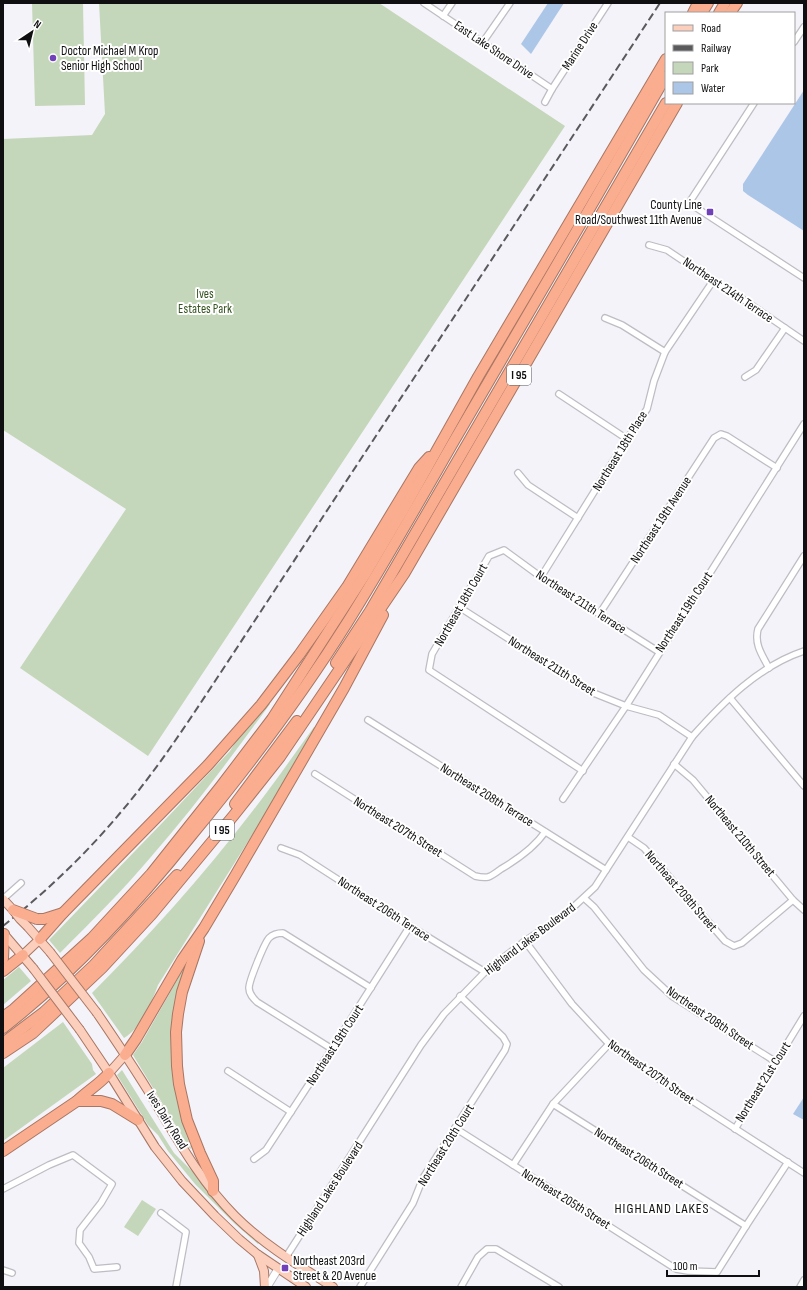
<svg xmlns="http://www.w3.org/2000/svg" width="807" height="1290" font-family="'Sofia Sans Condensed',sans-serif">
<rect width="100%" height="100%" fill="#f4f3f9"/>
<!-- green -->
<g fill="#c5d7ba">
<path d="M32 3H83L85 105 35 106Z"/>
<path d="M99 3H379L565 126 148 756 20 668 126 509 3 430V139L92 135 105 114Z"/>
<path d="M269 703 270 704C232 756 193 809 150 858 122 891 91 922 60 953L49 940 164 821 230 751 238 738Z"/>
<path d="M314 727 315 728 264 816 158 985C152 1002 140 1029 124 1038L92 993C148 937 202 877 251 813 273 785 293 756 314 727Z"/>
<path d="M19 967 31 981 3 1005V980Z"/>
<path d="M184 968 185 969C181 986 174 1003 172 1020 168 1064 176 1108 191 1148L190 1149 133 1055 142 1042Z"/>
<path d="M63 1022 92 1064 93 1070 96 1074 3 1141V1068Z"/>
<path d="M122 1070 174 1153 194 1173 222 1207 259 1243 258 1244 235 1224 195 1184 168 1151 158 1135 148 1125 117 1075Z"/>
<path d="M142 1200 156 1209 138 1236 124 1227Z"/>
</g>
<!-- water -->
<g fill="#acc6e8">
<path d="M548 3H564L531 54 521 44Z"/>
<path d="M804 90V231L748 195 743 191V184Z"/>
<path d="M804 1097V1120L793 1114Z"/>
</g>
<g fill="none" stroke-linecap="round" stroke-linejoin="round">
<defs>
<g id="minor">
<path d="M424 3 552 89 545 102"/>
<path d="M443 16 452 3"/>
<path d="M483 42 510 3"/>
<path d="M794 42 804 27"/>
<path d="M552 89 608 3"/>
<path d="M754 103 689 203 804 278"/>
<path d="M649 245 667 250 713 281 747 302 804 341"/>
<path d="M605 318 622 325 665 352"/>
<path d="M745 377 756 370 785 328"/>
<path d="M559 394 627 439"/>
<path d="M518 473 528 485 578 518"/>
<path d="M541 577 627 439 647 409 654 381 665 352 713 281"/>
<path d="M459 607 591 692 626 706 659 715 692 737"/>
<path d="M600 613 714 438 721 434 727 436 777 468"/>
<path d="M769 668C762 655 754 644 758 629L804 556"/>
<path d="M730 698 804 786"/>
<path d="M368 720 606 870"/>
<path d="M674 764 693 780 793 900 804 910"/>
<path d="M583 771 429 670 432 654 489 556 504 550 541 577 659 652"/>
<path d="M315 774 475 876C479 877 483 878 488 877 492 876 497 872 501 869 518 859 534 848 545 832"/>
<path d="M563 799 626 706 804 424"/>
<path d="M628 837 644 848 725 941 734 946 742 943 793 900"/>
<path d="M281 848 300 855 410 926 485 972"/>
<path d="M584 898 594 907 644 970 672 996 776 1062"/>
<path d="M3 899 21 883"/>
<path d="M525 941 572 1004 609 1044 660 1080 804 1173"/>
<path d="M332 1049 257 1002C253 998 249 994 249 988 249 981 264 944 269 938 273 934 278 933 283 933L371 988"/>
<path d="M228 1071 291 1112"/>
<path d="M553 1104 746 1226"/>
<path d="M455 1128 676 1269 688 1271 717 1272 746 1226 788 1162"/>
<path d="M735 1129 804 1016"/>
<path d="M254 1159 266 1150 332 1049 410 926"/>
<path d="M513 1165 553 1104 609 1044"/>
<path d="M3 1189 49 1165 73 1155 112 1184 101 1203 80 1230 79 1243 89 1257 94 1269 117 1267"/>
<path d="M161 1213 186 1232 176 1287"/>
<path d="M286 1257 421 1045 444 1014 485 972 525 941 568 912 595 887 692 737C723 702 759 666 804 651"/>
<path d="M3 1270 12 1273"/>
<path d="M360 1287 413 1203 423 1178 505 1050 507 1044 503 1037 460 996"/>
<path d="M461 1287 478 1257 487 1249H496L559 1287"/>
<path d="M800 1287 804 1280"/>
</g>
<path id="tertiary" d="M267 1287 278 1269"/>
<g id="primary">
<path d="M3 899 13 910"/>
<path d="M28 927 50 952"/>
<path d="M3 933 33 968"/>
<path d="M23 955 40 939"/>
<path d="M97 1013C114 1038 131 1063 147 1089 174 1133 198 1179 235 1216 264 1245 298 1265 333 1287"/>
<path d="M80 1030 109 1073 155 1147 182 1181 215 1216 239 1239 257 1254 306 1287"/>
<path d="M109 1073 125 1055"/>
<path d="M258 1255 264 1271 265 1287"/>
</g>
<g id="motorway">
<path d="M693 13 698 3"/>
<path d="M702 13 708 3"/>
<path d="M719 13 725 3"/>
<path d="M730 13 737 3"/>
<path d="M336 663 370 611 666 103"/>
<path d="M235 804 297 721"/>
<path d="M37 919H44L63 913"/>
<path d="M40 939 63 913 208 765 261 705 299 655 347 587 419 468 429 457"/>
<path d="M199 941 182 992 178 1014 176 1032 177 1066 179 1084 187 1120 200 1153 213 1181V1191"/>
<path d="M3 959 4 934"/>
<path d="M3 971 23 955"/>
<path d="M3 1017 14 1009 92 938 151 874 221 786 272 719 366 573 405 507 478 377 666 59"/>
<path d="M3 1028C74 973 135 906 191 836 247 768 300 698 347 623 384 564 419 502 454 441 525 320 596 198 666 76"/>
<path d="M3 1043 44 1012 94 965 177 875"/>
<path d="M3 1053 33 1033 102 968 152 914 234 815 280 757 404 574 677 103"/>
<path d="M125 1055 136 1039 182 960 204 928 235 876 344 688 383 615"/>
<path d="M77 1101H101L112 1104 138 1120"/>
<path d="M3 1151 77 1101C87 1091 100 1084 109 1073"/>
</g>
</defs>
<!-- minor casing -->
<use href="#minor" stroke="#bebdc3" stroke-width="8"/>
<!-- tertiary casing -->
<use href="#tertiary" stroke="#bebdc3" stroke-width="9"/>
<!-- primary casing -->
<use href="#primary" stroke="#a87663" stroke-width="10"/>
<!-- motorway casing -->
<use href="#motorway" stroke="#a87663" stroke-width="12"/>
<!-- minor -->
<use href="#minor" stroke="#fff" stroke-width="5.5"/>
<!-- tertiary -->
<use href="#tertiary" stroke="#fff" stroke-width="7"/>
<!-- primary -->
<use href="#primary" stroke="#fccebc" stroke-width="8"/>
<!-- motorway -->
<use href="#motorway" stroke="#faad8f" stroke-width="10"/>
<!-- rail -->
<path stroke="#5a5a5d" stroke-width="2" stroke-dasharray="8 4" stroke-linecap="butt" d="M3 926C46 892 86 854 121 812 160 766 192 716 225 666L660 3"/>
<defs>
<g id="primary-bridge">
<path d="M13 910 20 919 28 927"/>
<path d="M50 952 97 1013"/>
<path d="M33 968 80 1030"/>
</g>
<path id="motorway-bridge" d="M13 910 37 919"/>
</defs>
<!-- primary-bridge casing -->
<use href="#primary-bridge" stroke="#a87663" stroke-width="10" stroke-linecap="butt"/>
<!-- motorway-bridge casing -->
<use href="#motorway-bridge" stroke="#a87663" stroke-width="12" stroke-linecap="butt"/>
<!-- primary-bridge -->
<use href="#primary-bridge" stroke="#fccebc" stroke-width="8"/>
<!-- motorway-bridge -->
<use href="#motorway-bridge" stroke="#faad8f" stroke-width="10"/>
</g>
<!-- markers -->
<g fill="#7141b9" stroke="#fff" stroke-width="1.5">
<circle cx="53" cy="58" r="4"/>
<rect x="706" y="208" width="8" height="8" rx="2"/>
<rect x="281" y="1264" width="8" height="8" rx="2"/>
</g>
<g text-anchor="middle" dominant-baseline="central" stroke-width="4" stroke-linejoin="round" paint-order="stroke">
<!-- shield labels -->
<g fill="#fff" stroke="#575758" stroke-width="1">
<rect x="507" y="365" width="24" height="20" rx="3"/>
<rect x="210" y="820" width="24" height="20" rx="3"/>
</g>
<g font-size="12" font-weight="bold" fill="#0f0f11">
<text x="519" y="375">I 95</text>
<text x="222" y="830">I 95</text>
</g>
<!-- street labels -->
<g font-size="13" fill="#0f0f11" stroke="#fff">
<text transform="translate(580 46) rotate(-57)">Marine Drive</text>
<text transform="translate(494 50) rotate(34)">East Lake Shore Drive</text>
<text transform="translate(728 290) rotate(34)">Northeast 214th Terrace</text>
<text transform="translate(620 451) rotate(-58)">Northeast 18th Place</text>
<text transform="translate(661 520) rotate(-57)">Northeast 19th Avenue</text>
<text transform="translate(581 602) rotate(33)">Northeast 211th Terrace</text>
<text transform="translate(461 605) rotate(-60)">Northeast 18th Court</text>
<text transform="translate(684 612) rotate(-57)">Northeast 19th Court</text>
<text transform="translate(552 666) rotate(32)">Northeast 211th Street</text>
<text transform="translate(487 795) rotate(32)">Northeast 208th Terrace</text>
<text transform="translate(398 827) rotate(32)">Northeast 207th Street</text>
<text transform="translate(740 836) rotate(50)">Northeast 210th Street</text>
<text transform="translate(681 891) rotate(49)">Northeast 209th Street</text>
<text transform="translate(384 909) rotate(33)">Northeast 206th Terrace</text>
<text transform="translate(530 939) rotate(-37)">Highland Lakes Boulevard</text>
<text transform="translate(710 1018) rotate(34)">Northeast 208th Street</text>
<text transform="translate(335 1045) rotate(-57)">Northeast 19th Court</text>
<text transform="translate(651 1072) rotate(35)">Northeast 207th Street</text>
<text transform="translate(763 1082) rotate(-58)">Northeast 21st Court</text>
<text transform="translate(167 1120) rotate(58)">Ives Dairy Road</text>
<text transform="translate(446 1145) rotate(-58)">Northeast 20th Court</text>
<text transform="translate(639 1158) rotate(32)">Northeast 206th Street</text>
<text transform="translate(330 1189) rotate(-57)">Highland Lakes Boulevard</text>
<text transform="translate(566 1199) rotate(32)">Northeast 205th Street</text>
</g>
<!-- poi labels -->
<g font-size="13" fill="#0f0f11" stroke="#fff" text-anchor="start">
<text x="61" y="51">Doctor Michael M Krop<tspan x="61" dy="15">Senior High School</tspan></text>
<text x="702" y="205" text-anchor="end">County Line<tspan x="702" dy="15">Road/Southwest 11th Avenue</tspan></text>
<text x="293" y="1261">Northeast 203rd<tspan x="293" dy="15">Street &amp; 20 Avenue</tspan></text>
</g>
<!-- park labels -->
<g font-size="13" fill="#355320" stroke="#fff">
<text x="205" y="294">Ives<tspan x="205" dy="15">Estates Park</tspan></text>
</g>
<!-- neighbourhood labels -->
<g font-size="14" letter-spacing="1" fill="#0f0f11" stroke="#fff">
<text x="662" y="1208">HIGHLAND LAKES</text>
</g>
</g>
<!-- border -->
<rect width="807" height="1290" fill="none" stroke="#0f0f11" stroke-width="8"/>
<!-- legend -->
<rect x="665" y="12" width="130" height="92" fill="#ffffff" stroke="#9f9fa0"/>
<rect x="673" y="25" width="20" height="6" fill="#fccebc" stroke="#9f9fa0"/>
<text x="701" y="32" font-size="12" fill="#0f0f11">Road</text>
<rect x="673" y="45" width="20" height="6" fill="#5a5a5d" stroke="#9f9fa0"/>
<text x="701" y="52" font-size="12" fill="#0f0f11">Railway</text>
<rect x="673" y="62" width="20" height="12" fill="#c5d7ba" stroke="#9f9fa0"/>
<text x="701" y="72" font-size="12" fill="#0f0f11">Park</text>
<rect x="673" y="82" width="20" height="12" fill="#acc6e8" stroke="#9f9fa0"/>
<text x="701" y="92" font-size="12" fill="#0f0f11">Water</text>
<!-- north arrow -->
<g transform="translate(32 32) rotate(35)" stroke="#ffffff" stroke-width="3" paint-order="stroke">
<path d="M0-3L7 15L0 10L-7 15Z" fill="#0f0f11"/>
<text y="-6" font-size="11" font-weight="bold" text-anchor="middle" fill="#0f0f11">N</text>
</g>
<!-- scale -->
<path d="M667 1270v6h92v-6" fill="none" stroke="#0f0f11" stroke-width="2"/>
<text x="673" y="1270" font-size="12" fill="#0f0f11" stroke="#ffffff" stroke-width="3" paint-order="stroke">100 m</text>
</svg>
